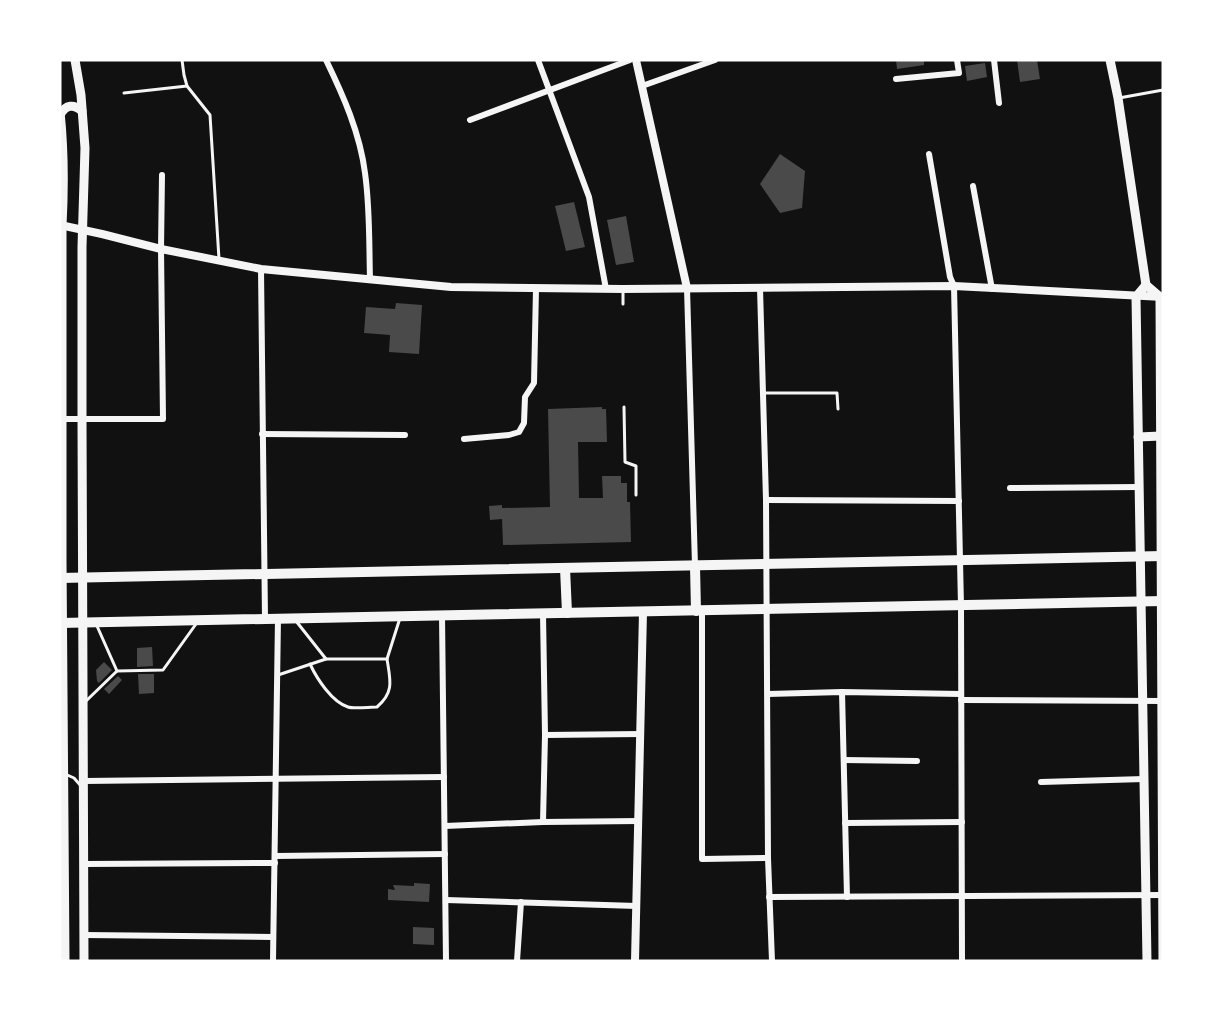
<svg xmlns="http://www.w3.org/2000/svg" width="1223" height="1021" font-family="'Noto Sans',sans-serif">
<rect width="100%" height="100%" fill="#111"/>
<!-- building -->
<g fill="#4a4a4a">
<path d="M896 60H924V65L897 69Z"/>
<path d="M1017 60H1037L1040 79 1020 82Z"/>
<path d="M985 63 987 77 967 81 965 66Z"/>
<path d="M780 154 805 171 802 208 780 213 760 184Z"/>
<path d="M574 202 585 247 566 251 555 206Z"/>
<path d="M626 216 634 262 616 265 607 220Z"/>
<path d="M396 303 422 305 419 354 389 352 390 335 364 333 366 307 395 309Z"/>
<path d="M602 407V409H606L607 442H578L579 498H603L602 476H621V483H627V502H630L631 542 503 545 502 519 490 520 489 506 502 505V508L550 507 548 409Z"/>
<path d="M152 647 153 666 137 667V648Z"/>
<path d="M104 662 112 670 99 683 97 681 96 670Z"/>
<path d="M138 674H154V693L139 694Z"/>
<path d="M118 676 122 680 109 694 104 689Z"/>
<path d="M414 883 430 884 429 902 388 900V889L395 890 393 885 414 886Z"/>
<path d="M413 927 434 928V945L413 944Z"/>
</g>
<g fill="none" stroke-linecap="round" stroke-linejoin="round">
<!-- service -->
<g stroke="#f5f5f5" stroke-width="3">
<path d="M182 60 184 75 187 86 210 115 219 259"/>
<path d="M124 93 187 86"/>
<path d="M1119 98 1163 90"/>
<path d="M623 291V304"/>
<path d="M764 393H837L838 409"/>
<path d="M624 407 625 462 636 466V495"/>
<path d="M296 621 326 659"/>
<path d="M97 626 117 671 163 670 196 624"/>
<path d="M310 664C317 679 332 702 348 707 354 709 369 707 377 707 395 692 390 679 387 659"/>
<path d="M278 675 326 659H387L400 618"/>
<path d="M86 701 117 671"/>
<path d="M65 774 74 778 81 786"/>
</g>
<!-- minor -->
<g stroke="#f5f5f5" stroke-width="6">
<path d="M326 60C343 95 360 133 365 173 370 208 369 243 370 279"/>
<path d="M538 60 589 197 606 289"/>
<path d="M994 60 999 103"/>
<path d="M896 79 959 73 957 60"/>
<path d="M642 86 715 60"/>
<path d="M470 120 630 60"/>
<path d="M929 154 950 277 954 286 961 606 962 961"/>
<path d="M973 186 992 289"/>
<path d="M261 269 265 619"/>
<path d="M687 288 695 566"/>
<path d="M760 288 766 500 768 858 772 961"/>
<path d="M62 419H163L161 249 162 175"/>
<path d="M262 434 405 435"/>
<path d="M464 439 509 435 519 432 524 423 525 397 534 383 536 289"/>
<path d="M1010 488 1139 487"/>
<path d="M766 500 959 501"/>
<path d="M702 610V859L768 858"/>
<path d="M442 615 446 961"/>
<path d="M842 692 847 897"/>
<path d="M768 694 842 692 961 694"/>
<path d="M961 700 1163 701"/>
<path d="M545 735 641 734"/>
<path d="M844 760 917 761"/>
<path d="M84 781 444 777"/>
<path d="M1041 782 1144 779"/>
<path d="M543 822 545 735 543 614"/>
<path d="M845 823 962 822"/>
<path d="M445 826 543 822 639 821"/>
<path d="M275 856 445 854"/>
<path d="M84 864 275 863"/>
<path d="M769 897 1163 895"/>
<path d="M446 900 637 906"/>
<path d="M84 935 273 937"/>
<path d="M273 961 278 618"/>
<path d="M517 961 521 902"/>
</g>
<!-- tertiary -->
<g stroke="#f5f5f5" stroke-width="8">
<path d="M636 60 687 288"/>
<path d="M60 225 102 234 161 249 261 269 451 287 623 289 954 286 1163 297"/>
<path d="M635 961 643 612"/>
</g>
<!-- secondary -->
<g stroke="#f5f5f5" stroke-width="9">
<path d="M75 60 81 95 85 148 82 247V419L84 961"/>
<path d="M1110 60 1118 98 1146 285"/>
<path d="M60 112C64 150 64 188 62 226V560L65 961"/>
<path d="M60 115C66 104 74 104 82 111"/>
<path d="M1146 285 1160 297 1163 961"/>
<path d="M1146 285 1136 297 1147 961"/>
<path d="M1138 437 1161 436"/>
</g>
<!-- primary -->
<g stroke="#f5f5f5" stroke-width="10">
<path d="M695 566 696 611"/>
<path d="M565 568 567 613"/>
<path d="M60 578 1163 556"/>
<path d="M60 623 1163 601"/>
</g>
</g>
<!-- border -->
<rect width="1223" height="1021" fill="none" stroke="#ffffff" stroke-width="123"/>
</svg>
